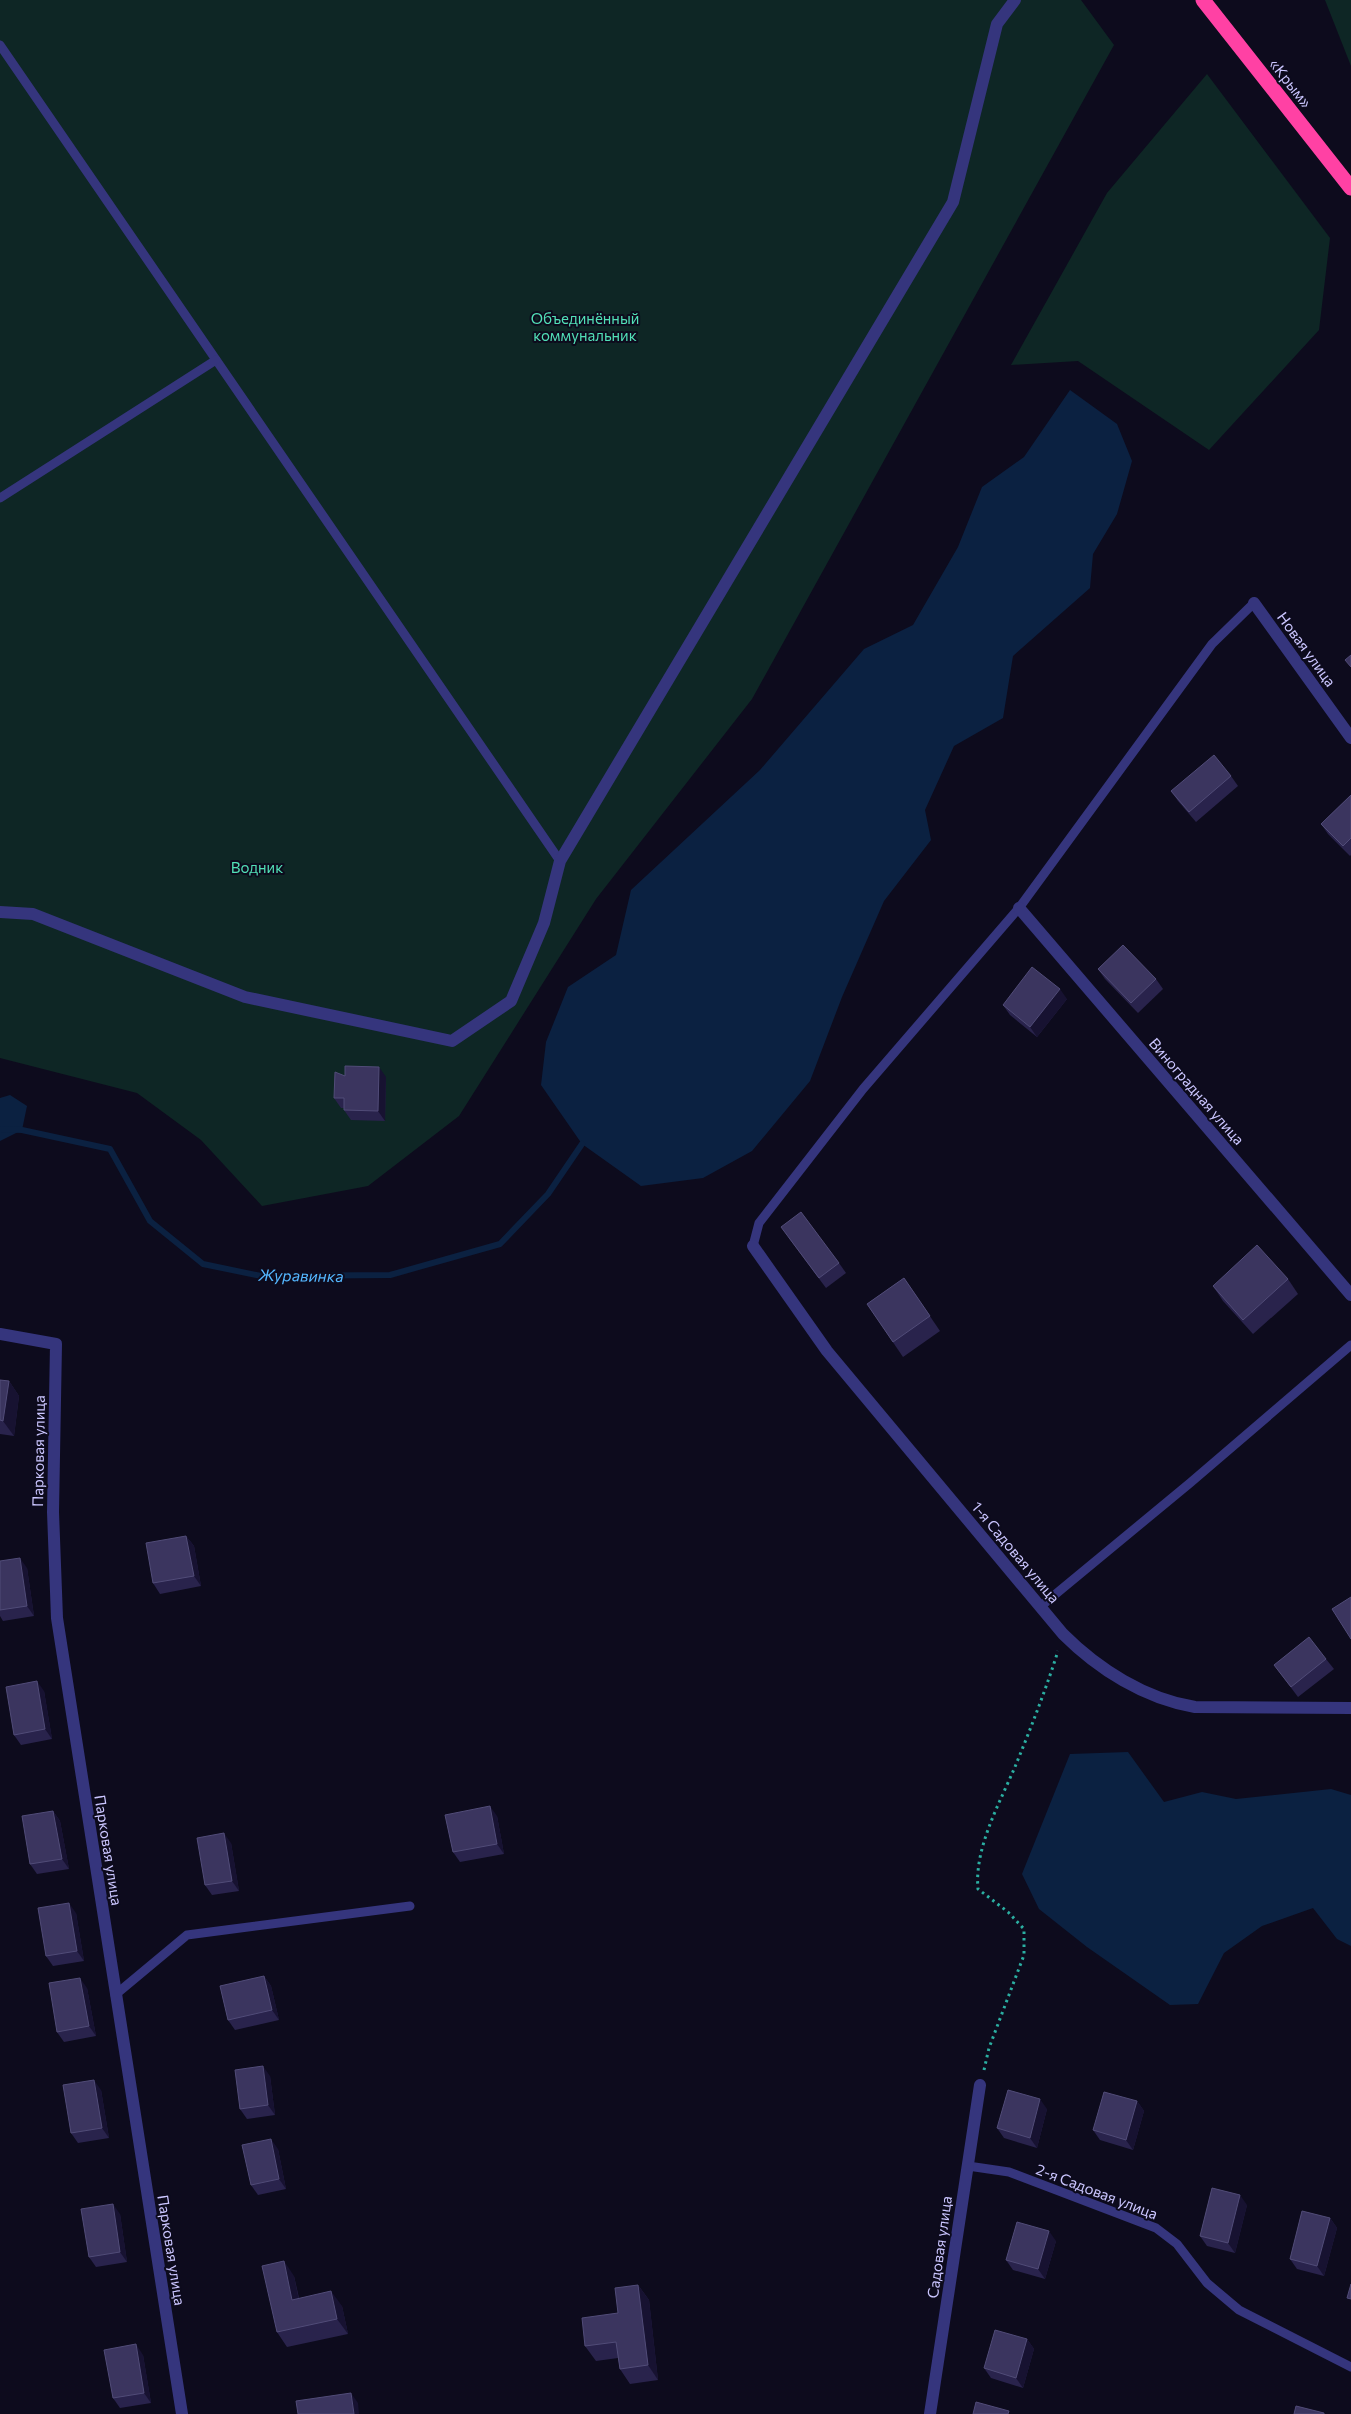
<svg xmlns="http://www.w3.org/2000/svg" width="1351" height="2414" font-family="Commissioner,sans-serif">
<rect width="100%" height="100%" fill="#0d0b1d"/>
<!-- green -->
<g fill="#0e2625">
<path d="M0 0H1081L1114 45 752 699 596 899 459 1116 368 1186 262 1206 201 1140 137 1093 0 1058Z"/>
<path d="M1325 0H1351V66Z"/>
<path d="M1207 74 1330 238 1319 330 1209 450 1078 361 1011 365 1107 193Z"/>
</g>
<!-- water -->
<g fill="#0b2141">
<path d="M1070 390 1117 424 1132 461 1117 514 1093 554 1090 588 1013 656 1003 718 954 746 925 810 931 840 884 901 842 997 810 1081 752 1151 703 1178 641 1186 582 1144 541 1085 546 1042 568 987 616 955 631 890 760 770 864 649 913 625 958 547 982 487 1024 457Z"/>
<path d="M10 1095 27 1106 22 1130 0 1141V1098Z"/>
<path d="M1128 1752 1164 1802 1202 1792 1236 1799 1331 1789 1351 1795V1946L1337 1939 1313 1908 1262 1926 1224 1953 1198 2004 1170 2005 1087 1947 1039 1909 1022 1874 1070 1754Z"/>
</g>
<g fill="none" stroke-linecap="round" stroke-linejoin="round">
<!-- stream -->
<path stroke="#0b2141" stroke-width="6" d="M0 1129 22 1130 110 1149 150 1221 203 1264 261 1276 390 1275 500 1244 548 1194 582 1144"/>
<!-- path -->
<path stroke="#2bafa2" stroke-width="3" stroke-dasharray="2.5 4" stroke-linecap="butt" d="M984 2070 989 2048 1024 1955V1929L1008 1912 978 1889C974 1847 1001 1801 1017 1762 1032 1725 1046 1689 1058 1651"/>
<!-- lane -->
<g stroke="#35357d" stroke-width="9">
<path d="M0 45 560 861"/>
<path d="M0 498 216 360"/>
<path d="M753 1246 759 1223 863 1089 1019 908 1212 644 1254 603"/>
<path d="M1040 1607 1190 1483 1351 1345"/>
<path d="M115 1995 187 1935 410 1906"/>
<path d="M968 2166 1009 2172 1156 2228 1177 2244 1207 2283 1239 2310 1351 2367"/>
</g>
<!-- street -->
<g stroke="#35357d" stroke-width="12">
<path d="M1254 603 1351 738"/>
<path d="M1019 908 1351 1295"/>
<path d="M0 912 33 914 245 997 452 1041 511 1001 544 923 560 861 953 202 997 24 1015 0"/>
<path d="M753 1246 827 1351 1063 1634C1098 1669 1145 1699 1195 1707L1351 1708"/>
<path d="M0 1334 56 1344 53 1512 57 1618 182 2414"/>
<path d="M930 2414 980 2085"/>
</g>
<!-- highway -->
<path stroke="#ff41a4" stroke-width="15" d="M1203 0 1351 188"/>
</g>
<!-- wall -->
<g fill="#29234c">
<path d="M1231 776 1238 786 1196 822 1178 801 1171 791Z"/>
<path d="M1351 795V855L1350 856 1328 834 1321 824Z"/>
<path d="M1098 969 1156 979 1163 989 1138 1013 1105 979Z"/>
<path d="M1067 999 1037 1037 1010 1015 1003 1005Z"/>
<path d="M386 1077 385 1121 351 1120 344 1110V1108H341L334 1098Z"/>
<path d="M788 1237 839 1263 846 1273 826 1288Z"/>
<path d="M904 1278 940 1331 903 1357 867 1304Z"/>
<path d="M1288 1279 1298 1294 1253 1334 1223 1301 1213 1286Z"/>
<path d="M0 1380 9 1381 19 1396 14 1436 0 1434Z"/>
<path d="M186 1536 194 1546 201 1586 160 1594 153 1583Z"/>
<path d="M27 1568 34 1616 3 1621 0 1616V1610Z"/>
<path d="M1326 1659 1334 1669 1298 1697 1274 1665Z"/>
<path d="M44 1691 52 1739 21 1745 14 1735Z"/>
<path d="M53 1811 60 1821 69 1869 37 1874 30 1864Z"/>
<path d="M497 1816 504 1854 460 1862 453 1852Z"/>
<path d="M231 1843 239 1891 212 1895 205 1885Z"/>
<path d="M76 1913 84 1961 53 1966 46 1956Z"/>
<path d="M264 1976 271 1986 279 2020 235 2030 228 2020Z"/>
<path d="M87 1988 96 2036 64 2042 57 2032Z"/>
<path d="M270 2076 275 2115 247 2119 240 2109Z"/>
<path d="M101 2090 109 2138 78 2143 71 2133Z"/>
<path d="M1137 2101 1144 2111 1133 2150 1100 2140 1093 2130Z"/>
<path d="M1047 2109 1037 2148 1004 2138 997 2128Z"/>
<path d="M278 2149 286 2189 258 2195 251 2185Z"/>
<path d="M1247 2205 1235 2253 1207 2246 1200 2236Z"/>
<path d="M120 2214 127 2262 96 2267 89 2257Z"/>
<path d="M1330 2218 1337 2228 1324 2276 1297 2269 1290 2259Z"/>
<path d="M1056 2241 1045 2279 1013 2270 1006 2260Z"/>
<path d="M294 2276 299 2298 342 2306 348 2334 287 2347 277 2332Z"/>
<path d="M638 2285 649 2300 658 2380 630 2384 620 2369 618 2358 596 2361 585 2346 618 2313Z"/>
<path d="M1027 2339 1034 2349 1023 2388 991 2378 984 2368Z"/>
<path d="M143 2355 151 2403 120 2408 113 2398Z"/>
</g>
<!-- shaded-wall -->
<g fill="#171231">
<path d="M1060 989 1067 999 1037 1037 1030 1027Z"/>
<path d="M379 1067 386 1077 385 1121 378 1111Z"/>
<path d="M9 1381 19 1396 14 1436 3 1421Z"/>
<path d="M186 1536 194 1546 201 1586 194 1576Z"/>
<path d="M20 1558 27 1568 34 1616 27 1606Z"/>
<path d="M37 1681 44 1691 52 1739 45 1729Z"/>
<path d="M490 1806 497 1816 504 1854 497 1844Z"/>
<path d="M53 1811 60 1821 69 1869 62 1859Z"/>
<path d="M224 1833 231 1843 239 1891 232 1881Z"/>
<path d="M69 1903 76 1913 84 1961 77 1951Z"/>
<path d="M264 1976 271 1986 279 2020 272 2010Z"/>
<path d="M80 1978 87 1988 96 2036 89 2026Z"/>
<path d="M263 2066 270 2076 275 2115 268 2105Z"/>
<path d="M94 2080 101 2090 109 2138 102 2128Z"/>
<path d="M1040 2099 1047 2109 1037 2148 1030 2138Z"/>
<path d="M1137 2101 1144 2111 1133 2150 1126 2140Z"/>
<path d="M271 2139 278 2149 286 2189 279 2179Z"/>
<path d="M1240 2195 1247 2205 1235 2253 1228 2243Z"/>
<path d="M113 2204 120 2214 127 2262 120 2252Z"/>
<path d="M1330 2218 1337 2228 1324 2276 1317 2266Z"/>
<path d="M1049 2231 1056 2241 1045 2279 1038 2269Z"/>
<path d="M284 2261 294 2276 302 2315 292 2300Z"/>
<path d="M638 2285 649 2300 658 2380 648 2365Z"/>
<path d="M331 2291 342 2306 348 2334 337 2319Z"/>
<path d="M1027 2339 1034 2349 1023 2388 1016 2378Z"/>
<path d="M136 2344 143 2355 151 2403 144 2393Z"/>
<path d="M351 2393 358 2403 359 2414H354Z"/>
</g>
<!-- building -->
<g fill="#3b355f" stroke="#514c78">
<path d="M1351 655V667L1345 660Z"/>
<path d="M1214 755 1231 776 1189 812 1171 791Z"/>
<path d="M1351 795V838L1343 846 1321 824Z"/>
<path d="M1123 945 1156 979 1131 1003 1098 969Z"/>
<path d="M1032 967 1060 989 1030 1027 1003 1005Z"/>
<path d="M345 1066 379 1067 378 1111 344 1110V1098H334L335 1072 345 1076Z"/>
<path d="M801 1212 839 1263 819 1278 781 1227Z"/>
<path d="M1257 1245 1288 1279 1243 1320 1213 1286Z"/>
<path d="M904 1278 930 1316 893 1342 867 1304Z"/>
<path d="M0 1380 9 1381 3 1421 0 1420Z"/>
<path d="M186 1536 194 1576 153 1583 146 1543Z"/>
<path d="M20 1558 27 1606 0 1610V1561Z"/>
<path d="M1351 1597V1639L1332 1609Z"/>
<path d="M1309 1637 1326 1659 1291 1687 1274 1665Z"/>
<path d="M37 1681 45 1729 14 1735 6 1687Z"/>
<path d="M490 1806 497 1844 453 1852 445 1815Z"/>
<path d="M53 1811 62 1859 30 1864 22 1816Z"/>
<path d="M224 1833 232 1881 205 1885 197 1838Z"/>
<path d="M69 1903 77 1951 46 1956 38 1908Z"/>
<path d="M264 1976 272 2010 228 2020 220 1986Z"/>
<path d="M80 1978 89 2026 57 2032 49 1983Z"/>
<path d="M263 2066 268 2105 240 2109 235 2070Z"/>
<path d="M94 2080 102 2128 71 2133 63 2085Z"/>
<path d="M1008 2090 1040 2099 1030 2138 997 2128Z"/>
<path d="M1104 2092 1137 2101 1126 2140 1093 2130Z"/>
<path d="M271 2139 279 2179 251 2185 242 2145Z"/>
<path d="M1212 2188 1240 2195 1228 2243 1200 2236Z"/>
<path d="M113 2204 120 2252 89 2257 81 2209Z"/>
<path d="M1302 2211 1330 2218 1317 2266 1290 2259Z"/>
<path d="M1017 2222 1049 2231 1038 2269 1006 2260Z"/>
<path d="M284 2261 292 2300 331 2291 337 2319 277 2332 262 2266Z"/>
<path d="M1351 2284V2299L1347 2298Z"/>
<path d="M638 2285 648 2365 620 2369 616 2342 585 2346 582 2318 618 2313 615 2288Z"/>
<path d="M995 2330 1027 2339 1016 2378 984 2368Z"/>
<path d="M136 2344 144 2393 113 2398 104 2350Z"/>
<path d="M351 2393 354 2414H298L296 2401Z"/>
<path d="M976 2402 1009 2411 1008 2414H973Z"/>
<path d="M1296 2406 1324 2413V2414H1294Z"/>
</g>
<g text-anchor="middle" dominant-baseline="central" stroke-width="4" stroke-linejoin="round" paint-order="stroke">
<!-- street labels -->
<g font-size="15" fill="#cbc6ff" stroke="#0d0b1d">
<text transform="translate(1291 83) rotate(52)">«Крым»</text>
<text transform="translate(1307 649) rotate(54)">Новая улица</text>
<text transform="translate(1197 1091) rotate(49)">Виноградная улица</text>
<text transform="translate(38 1451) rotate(-89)">Парковая улица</text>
<text transform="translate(1016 1552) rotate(50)">1-я Садовая улица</text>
<text transform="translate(109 1850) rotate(81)">Парковая улица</text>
<text transform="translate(1097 2191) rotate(21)">2-я Садовая улица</text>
<text transform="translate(939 2247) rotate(-82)">Садовая улица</text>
<text transform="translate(172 2250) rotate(81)">Парковая улица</text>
</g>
<!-- park labels -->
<g font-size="15" fill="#52e0b7" stroke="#0d0b1d">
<text x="585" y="318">Объединённый<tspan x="585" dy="17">коммунальник</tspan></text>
<text x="257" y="867">Водник</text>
</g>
<!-- water labels -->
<g font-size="16" font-style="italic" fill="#54b7ff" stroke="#0d0b1d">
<text transform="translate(301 1275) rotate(1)">Журавинка</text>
</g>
</g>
</svg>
